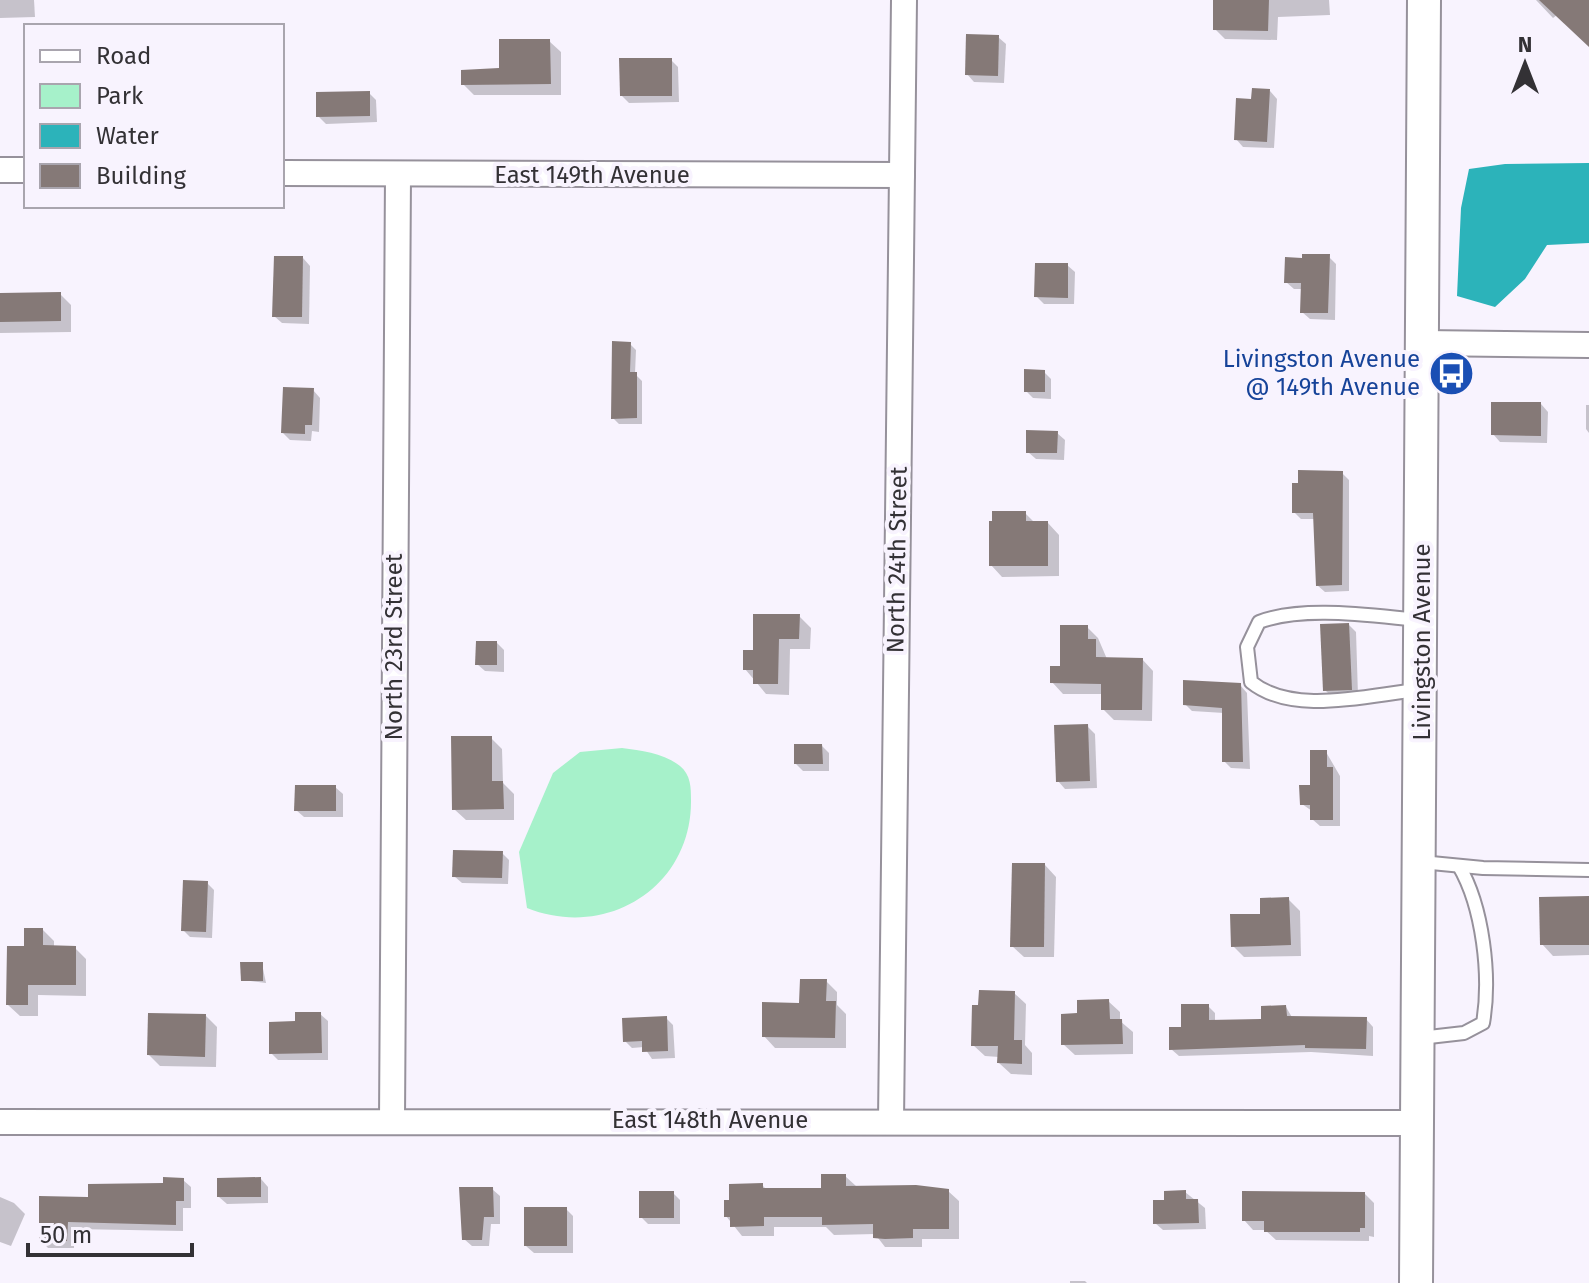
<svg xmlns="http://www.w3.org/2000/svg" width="1589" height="1283" font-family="'Fira Sans',sans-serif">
<rect width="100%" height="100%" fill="#f8f3fe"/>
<!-- green -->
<path fill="#a6f1ca" d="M622 748C642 751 664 753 680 766 691 775 691 788 691 800 692 887 607 940 527 908L519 852 553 773 580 752Z"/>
<!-- water -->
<path fill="#2cb3ba" d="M1589 163V243L1547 245 1525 279 1495 307 1457 296 1461 208 1469 169 1505 164Z"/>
<!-- shadow -->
<g fill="#0003">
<path d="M0 0H34L35 17 0 18Z"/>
<path d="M1215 0H1329L1330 15 1278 17 1277 40 1225 39 1215 29Z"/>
<path d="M1536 0H1589V45L1557 15 1553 18Z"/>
<path d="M998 37 1006 44 1004 83 974 82 967 74Z"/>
<path d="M549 41 561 52V95H474L463 84 501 70Z"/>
<path d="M671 60 678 67 679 102 629 103 622 96Z"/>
<path d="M1270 91 1277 99 1274 148 1243 147 1236 139 1253 101Z"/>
<path d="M369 93 376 100 377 122 326 124 318 116Z"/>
<path d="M1329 257 1336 264 1335 320 1310 319 1302 312 1303 289H1294L1286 282Z"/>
<path d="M303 258 310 266 309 324 282 323 274 316Z"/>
<path d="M1067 265 1075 272 1074 304H1044L1036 296Z"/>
<path d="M60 294 71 305V332L0 333V295Z"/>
<path d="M630 344 636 350 635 374 642 381V424H619L613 418Z"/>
<path d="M1044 372 1051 379V399L1033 398 1026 391Z"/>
<path d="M313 390 320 398 319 432 312 431 311 441 290 440 283 433Z"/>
<path d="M1541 404 1548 412 1547 443 1500 442 1493 434Z"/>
<path d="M1586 405H1589V433L1586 429Z"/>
<path d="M1057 433 1065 440 1064 460 1036 459 1028 452Z"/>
<path d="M1342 473 1349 480V591L1325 592 1317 585 1315 519H1301L1294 512Z"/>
<path d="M1025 513 1035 523H1048L1059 535V576L1002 577 991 565 994 523Z"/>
<path d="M799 616 811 628 810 649H790L789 695 766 694 745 669Z"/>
<path d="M1349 625 1356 632 1358 696 1332 697 1325 690Z"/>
<path d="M1087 627 1098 638 1107 659H1142L1153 671 1152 721 1114 720 1103 709V694H1063L1052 682Z"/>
<path d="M497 643 504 650V672L485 671 477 664Z"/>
<path d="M1240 685 1247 693 1250 769 1231 768 1224 761V713L1192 711 1185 704Z"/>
<path d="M1087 726 1095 734 1097 788 1065 789 1058 781Z"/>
<path d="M491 738 502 749 503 783 514 794V820H466L454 809Z"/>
<path d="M822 746 829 753V771H803L796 764Z"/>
<path d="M1326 752 1340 776V826H1320L1312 819V811L1302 804Z"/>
<path d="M335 787 343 794V817H304L296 810Z"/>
<path d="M502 853 509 860 508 884 462 883 454 876Z"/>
<path d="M1045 865 1056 877 1054 957H1024L1012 946Z"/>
<path d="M207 883 214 890 212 938 190 937 183 930Z"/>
<path d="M1288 899 1300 911 1301 956 1244 957 1233 946 1262 916Z"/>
<path d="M1589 899V955L1553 956 1542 944Z"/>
<path d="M43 930 54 941V947L75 948 86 959V996L38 995V1016H20L8 1005 26 948Z"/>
<path d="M262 964 266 983 243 980Z"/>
<path d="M826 981 837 992V1005L846 1014V1048H775L764 1036Z"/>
<path d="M1014 993 1026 1004 1025 1045 1032 1053V1075L1011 1074 999 1063V1057L985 1056 973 1045Z"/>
<path d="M1108 1001 1120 1012V1021L1133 1032V1054L1075 1055 1063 1044 1079 1015Z"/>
<path d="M1208 1006 1215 1013V1022L1263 1020 1286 1007 1293 1019H1366L1373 1027V1056L1311 1052 1179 1056 1171 1049 1183 1029Z"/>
<path d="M320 1014 328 1021V1060H278L271 1053 297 1023Z"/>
<path d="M206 1016 217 1027 216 1067 160 1066 149 1055Z"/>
<path d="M666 1018 673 1025 675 1058 652 1059 644 1047 632 1048 625 1041Z"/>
<path d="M845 1176 856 1186 948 1191 959 1201V1239H922V1247H885L875 1234 834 1235 826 1227H774V1236H742L726 1216 762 1185 767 1190H823Z"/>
<path d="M261 1179 268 1187V1203L227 1204 219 1197Z"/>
<path d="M183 1180 191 1187V1208H183V1231L74 1229V1248H48L41 1240 90 1199Z"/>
<path d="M492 1189 500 1196V1224H491L489 1246H472L464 1239Z"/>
<path d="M1185 1192 1205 1208 1206 1229 1163 1230 1155 1223 1166 1202Z"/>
<path d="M673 1193 680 1200V1224H648L641 1217Z"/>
<path d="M1365 1194 1374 1203V1237L1369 1236V1241L1276 1240 1265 1230H1253L1244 1220Z"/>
<path d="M0 1197 14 1203 25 1214 11 1246 0 1242Z"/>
<path d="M566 1209 573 1216V1253H534L526 1246Z"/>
<path d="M1070 1281H1085L1087 1283H1070Z"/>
</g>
<!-- building -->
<g fill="#857977">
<path d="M1213 0H1269L1268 31 1213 30Z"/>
<path d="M1539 0H1589V47Z"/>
<path d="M966 34 999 35 998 76 965 75Z"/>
<path d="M499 39H550L551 84 461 85V70L499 68Z"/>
<path d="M619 58H672V96H620Z"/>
<path d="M1252 88 1270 89 1267 142 1234 140 1236 98 1251 99Z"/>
<path d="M370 91V116L316 117V92Z"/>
<path d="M1302 254H1330L1328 313H1300L1301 283H1284L1285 257 1302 258Z"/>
<path d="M274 256H303L302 317H272Z"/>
<path d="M1035 263H1068V298L1034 297Z"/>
<path d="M61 292V321L0 322V293Z"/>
<path d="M612 341 631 342 630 372H637V418L611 419Z"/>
<path d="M1024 369 1045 370V392H1024Z"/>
<path d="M283 387 314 388 312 425H305V434L281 433Z"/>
<path d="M1491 402H1541V436L1491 435Z"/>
<path d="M1026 430 1058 431 1057 453H1026Z"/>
<path d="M1298 470 1343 471 1342 585 1316 586 1313 513H1292V483H1298Z"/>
<path d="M992 511H1026V521H1048V566H989V521H992Z"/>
<path d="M753 614H800L799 639H779L778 684H753V670H743V650H753Z"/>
<path d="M1349 623 1352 690 1323 691 1320 624Z"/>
<path d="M1060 625H1088V639H1096V657L1143 658 1142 710H1101V684L1050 683V666H1060Z"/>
<path d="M476 641H497V665H475Z"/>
<path d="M1183 680 1241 683 1243 762H1222V708L1183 705Z"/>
<path d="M1088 724 1090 781 1056 782 1054 725Z"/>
<path d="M451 736H492V781H503L504 809 452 810Z"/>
<path d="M794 744H822L823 764H794Z"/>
<path d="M1310 750H1327V767H1333V820H1310V805H1300L1299 785H1310Z"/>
<path d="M295 785H336V811H294Z"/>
<path d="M453 850 503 851 502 878 452 877Z"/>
<path d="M1012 863H1045L1044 947H1010Z"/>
<path d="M183 880 208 881 206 932 181 931Z"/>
<path d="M1589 896V945H1540L1539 897Z"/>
<path d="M1289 897 1291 945 1231 947 1230 914H1260V898Z"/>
<path d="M24 928H43V945L76 946V985H28V1005H6L7 946H24Z"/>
<path d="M240 962H263V981H241Z"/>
<path d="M800 979H827L826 1001H836L835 1038 762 1037V1002L799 1003Z"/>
<path d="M979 990 1015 991 1014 1040H1022V1064L997 1063 998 1046H971L972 1005H978Z"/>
<path d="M1109 999 1110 1019H1122L1123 1044 1061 1045V1014L1077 1013V1000Z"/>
<path d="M1181 1004H1209V1020L1261 1019V1006L1286 1005 1287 1016 1367 1017 1366 1049 1305 1048V1045L1169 1050V1027H1181Z"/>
<path d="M295 1012H321L322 1053 269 1054V1022L295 1021Z"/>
<path d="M148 1013 206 1014 205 1057 147 1055Z"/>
<path d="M667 1016 668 1051 642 1052V1041L623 1042 622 1018Z"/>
<path d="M821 1174H846V1186L916 1185 949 1189V1229H913V1238L885 1239 873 1238V1224L822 1225V1217H764V1226L730 1227V1217H724V1200H729V1184L763 1183V1188H821Z"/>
<path d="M163 1177 184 1178V1201H176V1225L68 1222 67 1241H39V1196L88 1197V1184L163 1183Z"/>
<path d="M261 1177V1197H217V1178Z"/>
<path d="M459 1187H493L494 1217H484L482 1240H462Z"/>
<path d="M1186 1190V1199H1198L1199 1223 1153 1224V1200H1164V1191Z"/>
<rect x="639" y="1191" width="35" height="27"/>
<path d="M1242 1191 1365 1192V1228H1360V1232H1264V1221H1242Z"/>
<rect x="524" y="1207" width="43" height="39"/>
</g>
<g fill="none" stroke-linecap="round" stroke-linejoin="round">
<defs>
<g id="lane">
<path d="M1418 690C1368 695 1293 716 1251 682L1247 647 1259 622C1304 605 1373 616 1420 620"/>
<path d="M1421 862 1483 868 1589 870"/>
<path d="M1420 1038 1464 1033 1483 1023C1491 976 1483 907 1459 866"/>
</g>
<g id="street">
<path d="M0 170H26"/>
<path d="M282 173 902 175"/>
<path d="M1423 343 1589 345"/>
<path d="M392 1120 398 175"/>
<path d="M891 1121 904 0"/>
<path d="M0 1122 1420 1123"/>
</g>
<path id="secondary" d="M1416 1283 1424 0"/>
</defs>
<!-- lane casing -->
<use href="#lane" stroke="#96919b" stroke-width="16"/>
<!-- street casing -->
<use href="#street" stroke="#96919b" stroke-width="28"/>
<!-- secondary casing -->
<use href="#secondary" stroke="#96919b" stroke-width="36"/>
<!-- lane -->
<use href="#lane" stroke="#fff" stroke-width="12"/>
<!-- street -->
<use href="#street" stroke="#fff" stroke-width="24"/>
<!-- secondary -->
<use href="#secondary" stroke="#fff" stroke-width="32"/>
</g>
<!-- icons -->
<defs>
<symbol id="bus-disc" viewBox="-11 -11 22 22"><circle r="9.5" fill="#1a4fb4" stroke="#f8f3fe"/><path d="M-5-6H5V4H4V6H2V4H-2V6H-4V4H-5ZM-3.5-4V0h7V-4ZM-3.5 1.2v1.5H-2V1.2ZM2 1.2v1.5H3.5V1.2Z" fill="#fff"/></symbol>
</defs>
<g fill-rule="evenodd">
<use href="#bus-disc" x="1426" y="348" width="51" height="51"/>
</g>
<g text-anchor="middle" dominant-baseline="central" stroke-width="8" stroke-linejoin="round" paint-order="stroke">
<!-- street labels -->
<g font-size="24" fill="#333135" stroke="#f8f3fe">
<text x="592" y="175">East 149th Avenue</text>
<text transform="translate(897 560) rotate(-89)">North 24th Street</text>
<text transform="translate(1422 642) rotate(-90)">Livingston Avenue</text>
<text transform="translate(394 647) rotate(-90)">North 23rd Street</text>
<text x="710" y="1120">East 148th Avenue</text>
</g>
<!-- transit labels -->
<g font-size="24" fill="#164399" stroke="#f8f3fe" text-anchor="end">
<text x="1420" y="359">Livingston Avenue<tspan x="1420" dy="28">@ 149th Avenue</tspan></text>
</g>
</g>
<!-- legend -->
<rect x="24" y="24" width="260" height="184" fill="#f8f3fe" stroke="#a9a5ae" stroke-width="2"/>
<rect x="40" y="50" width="40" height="12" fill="#ffffff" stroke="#a9a5ae" stroke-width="2"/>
<text x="96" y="64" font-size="24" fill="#333135">Road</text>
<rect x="40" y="84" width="40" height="24" fill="#a6f1ca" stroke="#a9a5ae" stroke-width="2"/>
<text x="96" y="104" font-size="24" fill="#333135">Park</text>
<rect x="40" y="124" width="40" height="24" fill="#2cb3ba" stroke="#a9a5ae" stroke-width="2"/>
<text x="96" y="144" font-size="24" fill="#333135">Water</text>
<rect x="40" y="164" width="40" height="24" fill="#857977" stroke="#a9a5ae" stroke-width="2"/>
<text x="96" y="184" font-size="24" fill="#333135">Building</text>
<!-- north arrow -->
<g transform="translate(1525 64)" stroke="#f8f3fe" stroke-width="6" paint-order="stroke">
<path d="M0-6L14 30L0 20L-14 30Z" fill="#333135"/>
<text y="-12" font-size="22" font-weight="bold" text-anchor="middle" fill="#333135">N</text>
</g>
<!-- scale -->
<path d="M28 1243v12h164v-12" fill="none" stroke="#333135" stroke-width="4"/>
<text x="40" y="1243" font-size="24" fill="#333135" stroke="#f8f3fe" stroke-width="6" paint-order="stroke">50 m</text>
</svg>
